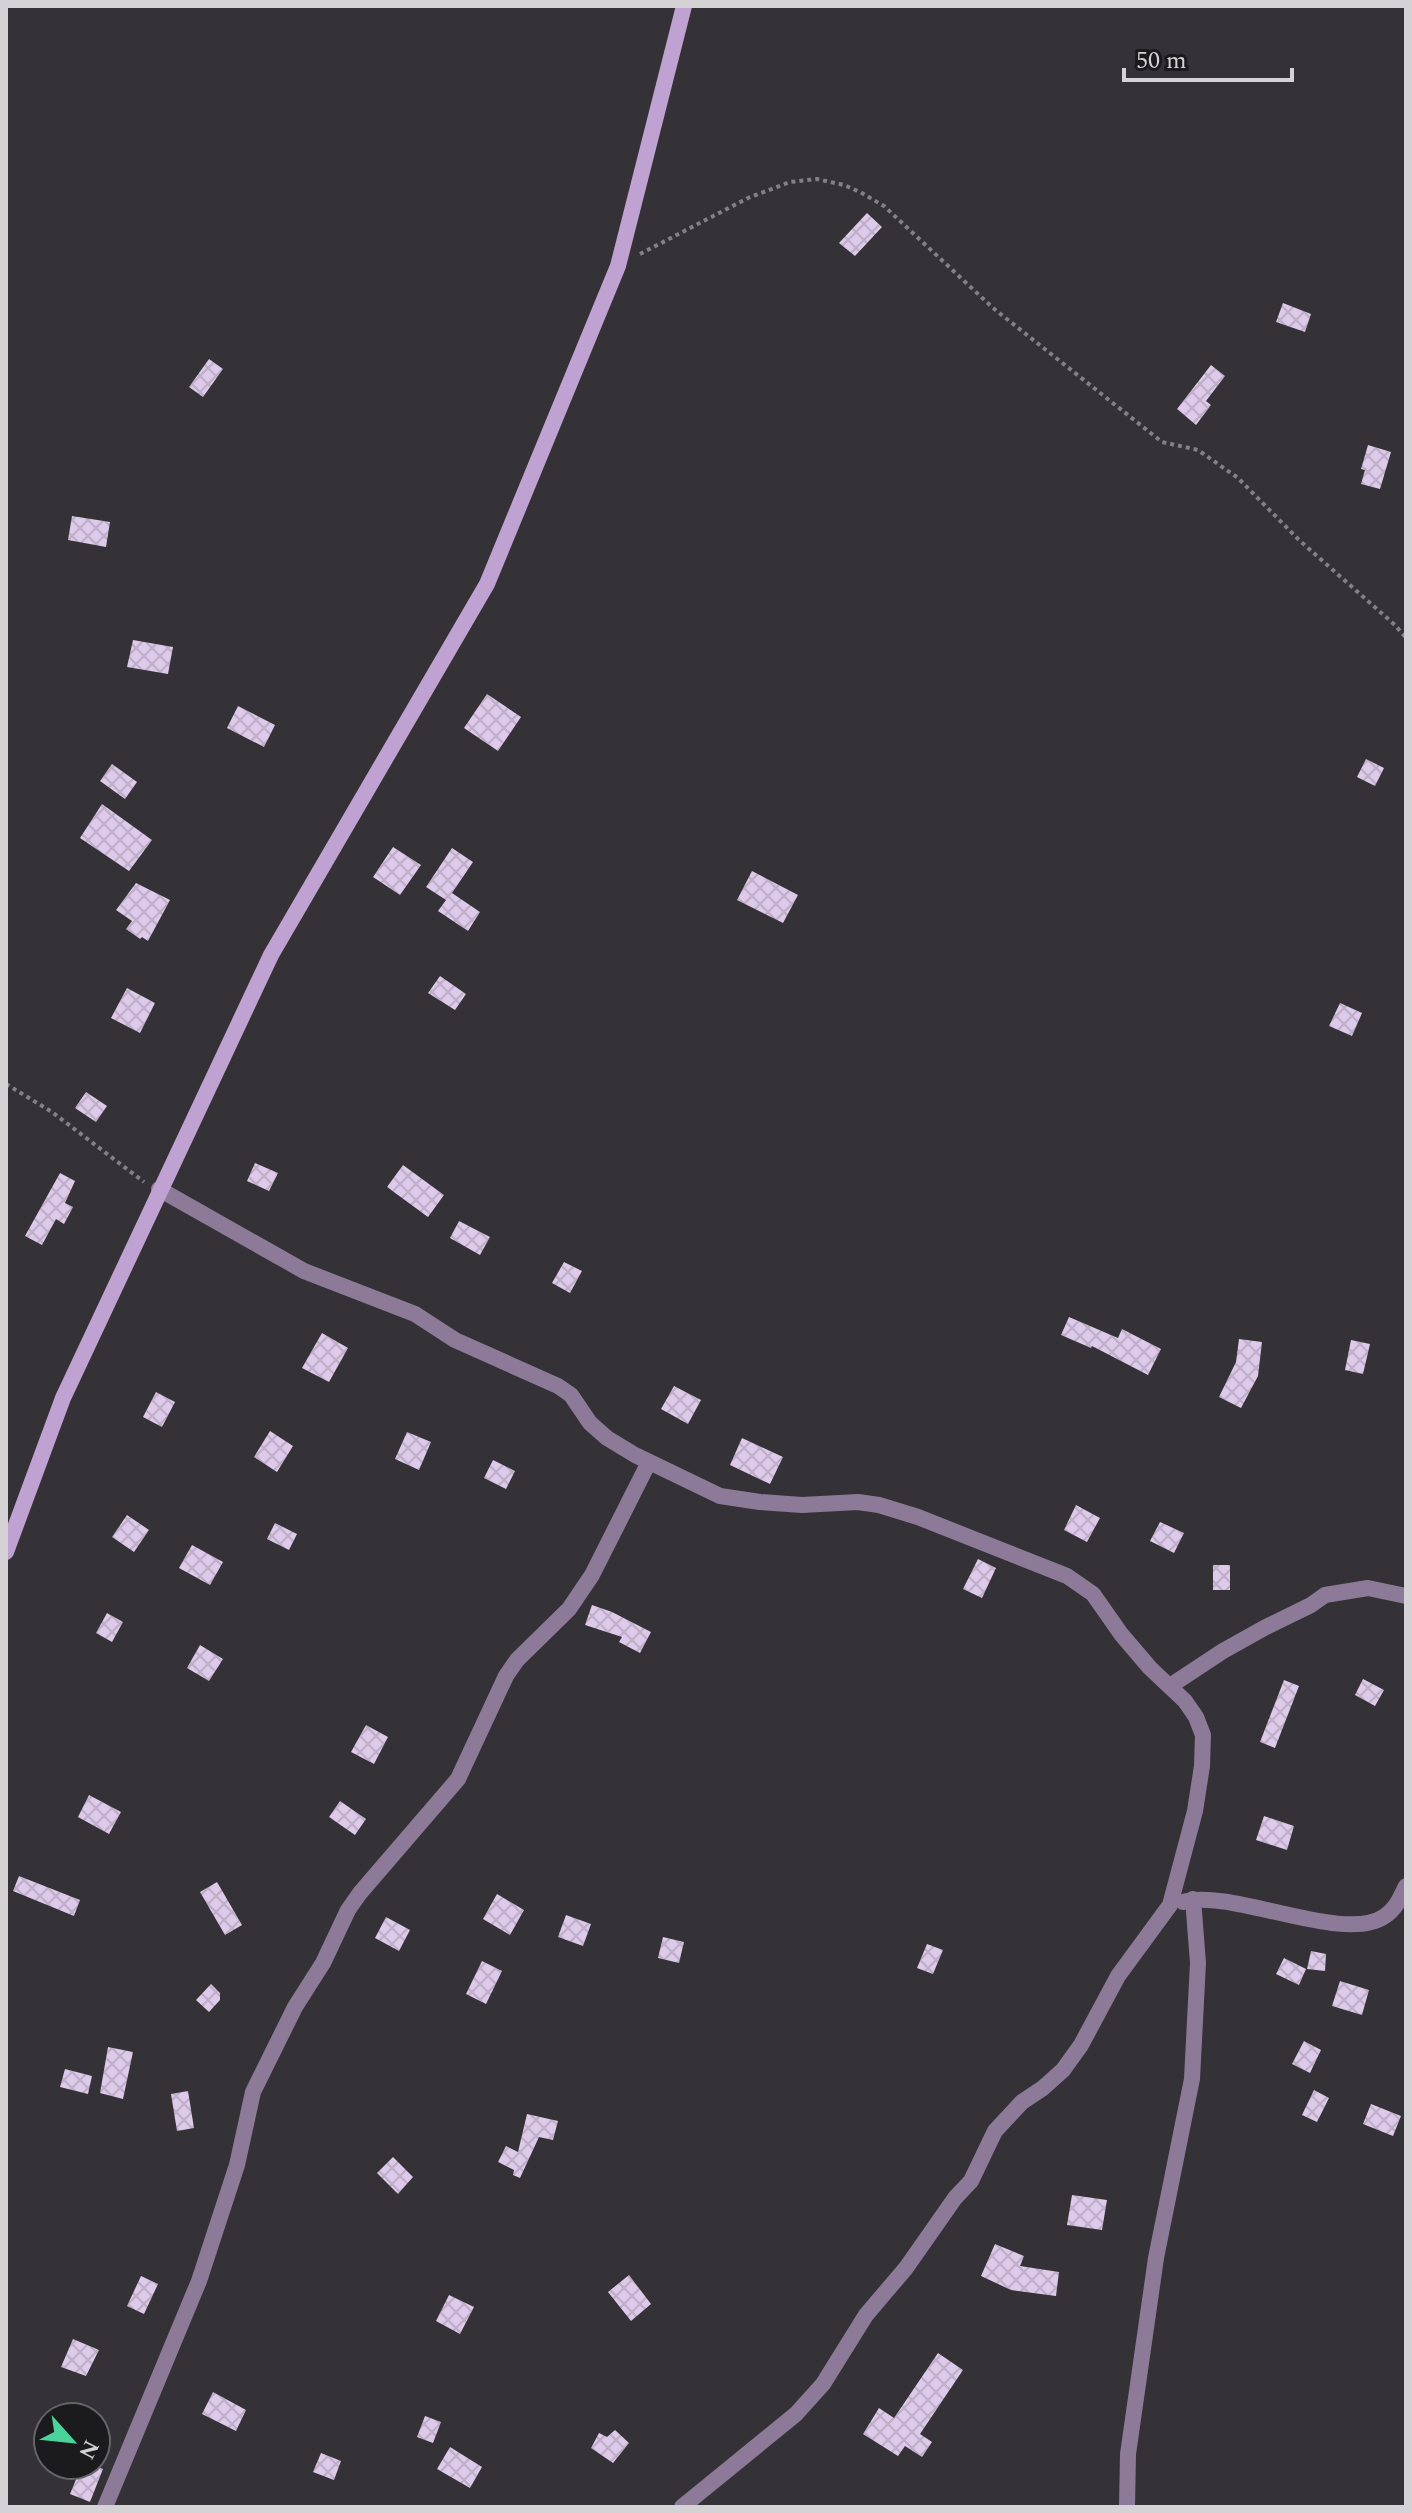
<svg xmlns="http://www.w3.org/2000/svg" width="1412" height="2513" font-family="Spectral,serif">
<defs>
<pattern id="building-cross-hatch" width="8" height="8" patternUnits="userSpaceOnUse" patternTransform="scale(2)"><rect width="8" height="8" fill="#ddc9e9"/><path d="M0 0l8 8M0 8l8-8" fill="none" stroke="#beadc7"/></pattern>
</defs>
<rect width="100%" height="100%" fill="#343236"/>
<!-- building -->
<g fill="url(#building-cross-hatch)">
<path d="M867 213 882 227 855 256 839 243Z"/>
<path d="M1283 303 1311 314 1305 332 1276 322Z"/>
<path d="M209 359 223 369 203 397 189 387Z"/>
<path d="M1211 365 1225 376 1206 401 1211 405 1196 425 1177 409Z"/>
<path d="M1368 445 1391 452 1380 489 1361 484 1365 470 1361 469Z"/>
<path d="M72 516 110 522 106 547 68 540Z"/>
<path d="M133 640 173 647 168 674 127 667Z"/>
<path d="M487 694 521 717 498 751 464 728Z"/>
<path d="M238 706 275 725 264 747 227 728Z"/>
<path d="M1366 759 1384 768 1375 786 1357 777Z"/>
<path d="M112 764 137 782 125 799 100 781Z"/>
<path d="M102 804 152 840 129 871 80 838Z"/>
<path d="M393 847 421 865 400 895 373 877Z"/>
<path d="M452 848 473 862 452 893 480 912 468 931 438 911 446 900 426 887Z"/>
<path d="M752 871 798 895 783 923 737 900Z"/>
<path d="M136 883 170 900 148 941 142 937 140 939 126 929 132 921 116 910Z"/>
<path d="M440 976 466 994 455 1010 428 993Z"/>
<path d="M127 988 155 1003 140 1033 111 1018Z"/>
<path d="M1340 1003 1362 1013 1352 1036 1329 1026Z"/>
<path d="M86 1092 107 1106 96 1122 75 1108Z"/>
<path d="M255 1163 278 1173 269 1191 247 1181Z"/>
<path d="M403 1165 444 1195 428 1217 387 1187Z"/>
<path d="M60 1173 75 1181 65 1203 73 1207 64 1224 56 1219 42 1245 25 1236Z"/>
<path d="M459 1221 490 1237 480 1255 450 1238Z"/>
<path d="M564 1262 582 1271 570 1293 552 1283Z"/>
<path d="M1069 1317 1118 1338 1122 1329 1161 1349 1148 1375 1092 1346 1091 1348 1061 1335Z"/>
<path d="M322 1333 348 1348 329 1382 302 1368Z"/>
<path d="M1239 1339 1262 1342 1258 1376 1241 1408 1219 1397 1236 1362Z"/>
<path d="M1351 1340 1370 1344 1363 1374 1345 1370Z"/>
<path d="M674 1386 701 1400 688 1424 661 1409Z"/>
<path d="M156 1392 175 1402 162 1427 143 1417Z"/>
<path d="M270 1431 293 1446 277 1472 254 1457Z"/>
<path d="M407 1432 431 1442 419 1470 395 1459Z"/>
<path d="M742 1438 783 1457 770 1484 730 1465Z"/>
<path d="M493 1460 515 1471 506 1489 484 1478Z"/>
<path d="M1076 1505 1100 1518 1087 1542 1064 1530Z"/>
<path d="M127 1515 149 1530 134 1552 112 1537Z"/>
<path d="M1160 1522 1184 1533 1174 1553 1150 1541Z"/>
<path d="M275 1523 297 1534 289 1550 267 1539Z"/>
<path d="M192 1545 223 1562 210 1585 179 1568Z"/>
<path d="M978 1559 996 1568 982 1598 963 1589Z"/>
<rect x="1213" y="1565" width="17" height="25"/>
<path d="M592 1605 612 1612 651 1632 640 1653 619 1642 622 1637 585 1625Z"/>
<path d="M107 1613 123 1622 112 1642 96 1633Z"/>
<path d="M200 1645 223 1659 209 1681 187 1668Z"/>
<path d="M1363 1679 1384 1690 1375 1706 1355 1695Z"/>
<path d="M1284 1680 1299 1686 1275 1748 1260 1742Z"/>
<path d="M366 1725 388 1737 374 1764 351 1752Z"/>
<path d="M89 1795 121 1812 109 1834 78 1817Z"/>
<path d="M340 1801 366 1819 355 1835 329 1817Z"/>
<path d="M1264 1816 1294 1826 1287 1850 1256 1840Z"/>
<path d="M19 1876 80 1900 74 1916 13 1891Z"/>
<path d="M217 1882 242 1925 225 1935 200 1892Z"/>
<path d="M497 1894 524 1910 510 1935 483 1919Z"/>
<path d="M566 1915 591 1924 583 1946 558 1937Z"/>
<path d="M386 1917 410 1930 399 1951 375 1938Z"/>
<path d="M663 1937 684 1942 679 1963 658 1958Z"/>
<path d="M927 1944 943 1950 933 1974 917 1968Z"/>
<path d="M1311 1951 1326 1954 1325 1971 1307 1969Z"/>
<path d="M1284 1958 1306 1969 1299 1985 1276 1974Z"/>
<path d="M482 1961 502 1971 486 2004 466 1994Z"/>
<path d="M1340 1981 1369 1990 1362 2015 1332 2006Z"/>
<path d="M211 1984 220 1993V2000L209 2012 196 2000Z"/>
<path d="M1304 2041 1321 2050 1310 2073 1292 2064Z"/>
<path d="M108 2047 133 2052 123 2099 100 2093Z"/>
<path d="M65 2069 92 2076 88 2094 60 2087Z"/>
<path d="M1314 2090 1329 2098 1317 2122 1302 2115Z"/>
<path d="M188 2091 194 2128 177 2131 171 2094Z"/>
<path d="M1371 2104 1401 2116 1393 2136 1363 2124Z"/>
<path d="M527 2114 558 2121 553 2140 539 2137 520 2178 513 2175 514 2170 498 2162 506 2146 518 2152Z"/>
<path d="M393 2157 413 2177 398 2194 377 2173Z"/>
<path d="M1072 2195 1107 2200 1102 2230 1067 2225Z"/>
<path d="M995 2244 1024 2256 1020 2266 1059 2272 1056 2296 1011 2290 981 2276Z"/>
<path d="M629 2275 651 2304 631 2321 608 2292Z"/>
<path d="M141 2276 158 2284 144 2314 127 2306Z"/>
<path d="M449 2295 474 2307 460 2334 436 2321Z"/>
<path d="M73 2339 99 2350 86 2376 61 2367Z"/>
<path d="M938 2353 963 2370 920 2434 932 2442 922 2457 905 2446 898 2456 863 2434 879 2408 894 2418Z"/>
<path d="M213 2392 246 2410 236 2431 202 2414Z"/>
<path d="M425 2416 441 2422 433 2443 417 2437Z"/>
<path d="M615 2430 629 2443 613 2463 591 2448 599 2433 607 2437Z"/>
<path d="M450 2447 482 2467 470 2488 437 2469Z"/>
<path d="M321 2453 341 2461 334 2480 313 2472Z"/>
<path d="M82 2465H93L103 2469 90 2502 70 2494Z"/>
</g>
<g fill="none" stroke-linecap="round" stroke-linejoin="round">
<!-- path -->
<g stroke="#838184" stroke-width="4" stroke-dasharray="4 4" stroke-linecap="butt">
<path d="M640 254 748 198 790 182 817 179 844 185 860 192 884 206 993 308 1162 442 1198 450 1238 478 1299 540 1395 625 1406 638"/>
<path d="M6 1084 52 1112 144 1182"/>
</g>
<!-- street -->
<g stroke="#8d7a98" stroke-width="16">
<path d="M159 1189 304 1271 415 1314 455 1340 558 1386 571 1395 590 1423 607 1438 635 1455 720 1496 760 1502 802 1505 858 1502 879 1505 918 1517 1067 1576 1093 1594 1121 1634 1150 1668 1185 1701 1196 1717 1203 1735 1202 1766 1195 1811 1170 1905 1118 1976 1081 2045 1063 2070 1043 2088 1022 2102 995 2131 971 2181 955 2198 906 2268 866 2315 823 2384 796 2414 682 2507"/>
<path d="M1170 1686 1223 1651 1266 1627 1311 1605 1325 1595 1368 1588 1406 1596"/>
<path d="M1183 1902C1232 1888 1344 1945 1385 1916 1396 1909 1400 1898 1406 1886"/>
<path d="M105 2507 199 2281 237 2165 253 2092 295 2007 323 1963 348 1910 360 1893 458 1779 506 1676 517 1660 569 1609 592 1575 649 1462"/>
<path d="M1127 2507 1128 2454 1156 2258 1192 2079 1198 1963 1193 1899"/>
</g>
<!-- secondary -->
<path stroke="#bfa2d1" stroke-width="16" d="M6 1552 63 1398 271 955 487 584 618 266 684 6"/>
</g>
<!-- border -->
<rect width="1412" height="2513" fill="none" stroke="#d4d2d4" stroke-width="16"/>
<!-- north arrow -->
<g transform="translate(72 2441) rotate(117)"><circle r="38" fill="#1b1a1c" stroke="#656466" stroke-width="2"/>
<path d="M0-6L14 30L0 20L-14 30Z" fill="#4ad49c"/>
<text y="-12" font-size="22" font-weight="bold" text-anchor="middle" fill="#d4d2d4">N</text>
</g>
<!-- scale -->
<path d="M1124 68v12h168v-12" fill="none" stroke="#d4d2d4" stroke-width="4"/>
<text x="1136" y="68" font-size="24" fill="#d4d2d4" stroke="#1b1a1c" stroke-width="6" paint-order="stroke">50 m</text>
</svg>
